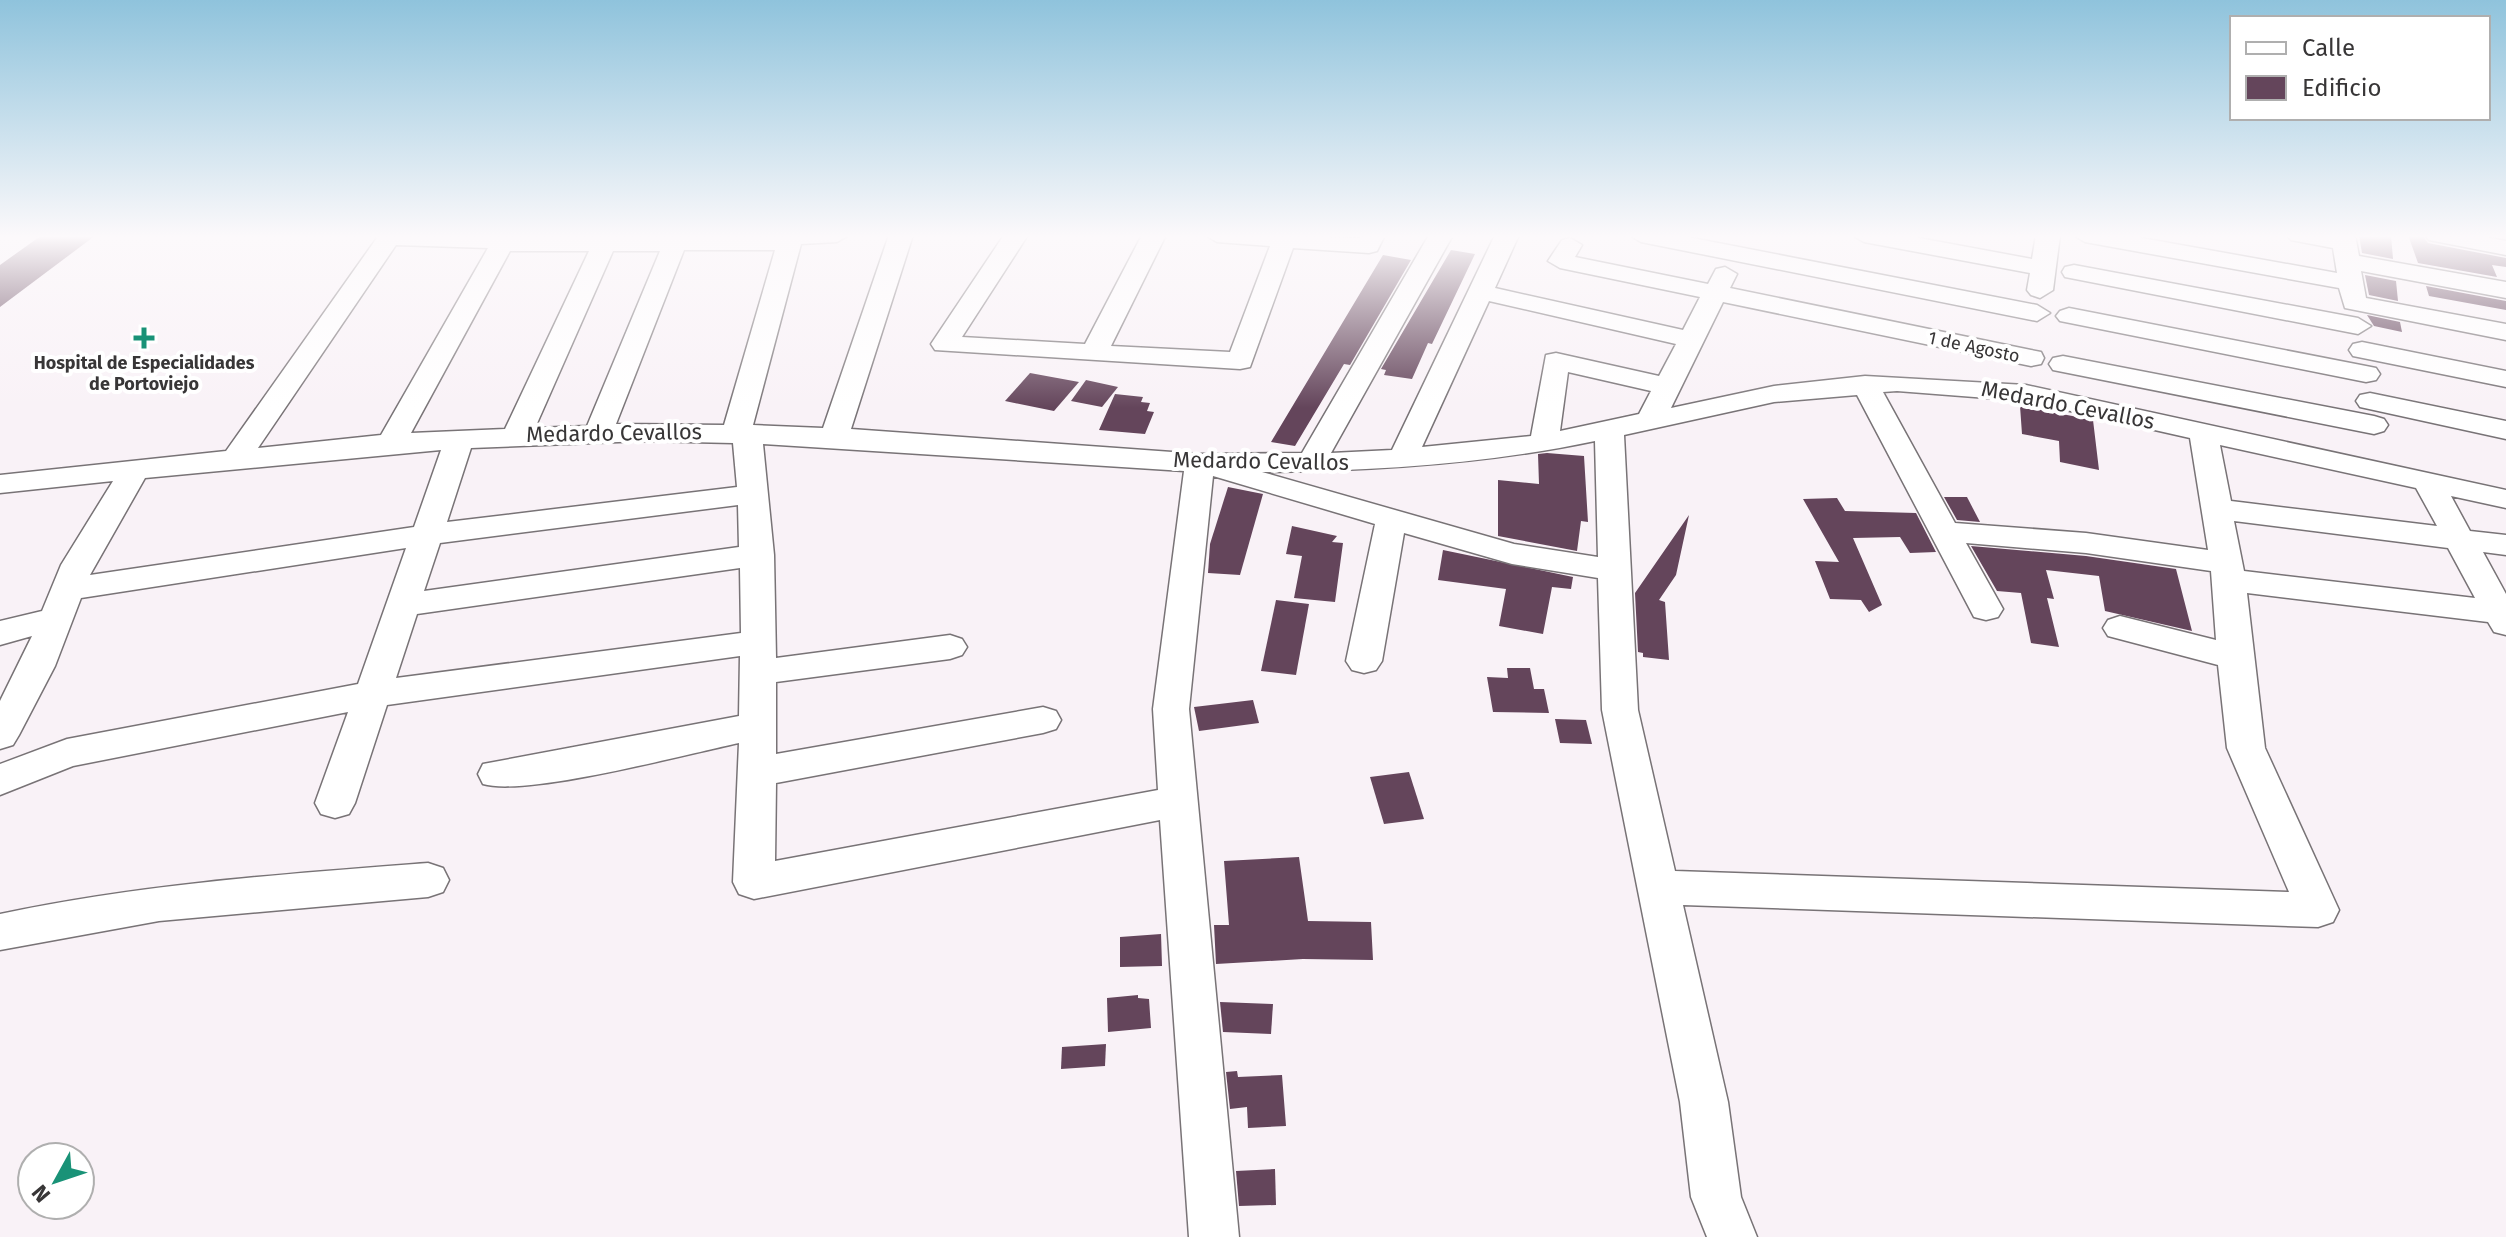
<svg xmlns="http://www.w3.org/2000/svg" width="2506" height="1237" font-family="'Fira Sans',sans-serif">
<rect width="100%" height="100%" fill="#f9f2f7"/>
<!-- building -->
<g fill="#64455b">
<path d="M42 235H96L0 307V265Z"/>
<path d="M2359 235H2391L2393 259 2362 253Z"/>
<path d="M2408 235H2422L2428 243 2506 258V267L2492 265 2497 277 2418 263Z"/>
<path d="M1451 250 1475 254 1432 344 1428 343 1412 379 1384 375 1386 370 1381 369Z"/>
<path d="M1383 255 1411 260 1350 365 1344 364 1295 446 1271 442Z"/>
<path d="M2365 275 2396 281 2398 301 2369 295Z"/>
<path d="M2426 286 2506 301V310L2429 296Z"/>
<path d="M2367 315 2400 322 2402 332 2374 326Z"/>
<path d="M1030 373 1079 382 1054 411 1005 401Z"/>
<path d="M1086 380 1118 387 1102 407 1071 401Z"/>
<path d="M1115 394 1143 397 1141 402 1150 403 1147 411 1154 412 1145 434 1099 430Z"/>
<path d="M2020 406 2093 420 2099 470 2060 462 2059 441 2022 434Z"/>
<path d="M1547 453 1584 456 1588 522 1581 521 1577 551 1498 536V480L1539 484 1538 454Z"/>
<path d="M1228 487 1263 494 1240 575 1208 573 1210 544Z"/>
<path d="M1944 497H1967L1980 522 1957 520Z"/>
<path d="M1837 498 1845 511 1916 513 1936 552 1910 553 1900 537 1853 538 1882 605 1869 612 1861 600 1830 599 1815 561 1839 562 1803 499Z"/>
<path d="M1689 515 1676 575 1659 600 1665 602 1669 660 1643 657V653L1638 652 1635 593Z"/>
<path d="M1292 526 1337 536 1332 542 1343 543 1335 602 1294 598 1302 556 1286 554Z"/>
<path d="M1971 546 2086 556 2176 569 2192 631 2105 611 2099 576 2046 570 2054 599 2047 598 2059 647 2031 643 2021 593 1997 591Z"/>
<path d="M1443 550 1573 577 1571 589 1552 587 1543 634 1499 626 1506 589 1438 580Z"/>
<path d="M1276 600 1309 604 1296 675 1261 671Z"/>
<path d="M1507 668H1530L1534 689H1544L1549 713 1493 712 1487 677 1508 678Z"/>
<path d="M1253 700 1259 723 1199 731 1194 707Z"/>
<path d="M1555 719 1586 720 1592 744 1560 743Z"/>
<path d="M1409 772 1424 819 1384 824 1370 777Z"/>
<path d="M1299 857 1308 921 1371 922 1373 960 1303 959 1216 964 1214 925H1229L1224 861Z"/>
<path d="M1161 934 1162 966 1120 967V937Z"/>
<path d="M1138 995V998L1149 999 1151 1028 1108 1032 1107 998Z"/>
<path d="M1220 1002 1273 1004 1271 1034 1223 1032Z"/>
<path d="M1106 1044 1105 1066 1061 1069 1062 1047Z"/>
<path d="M1237 1071 1238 1077 1282 1075 1286 1126 1248 1128 1247 1107 1230 1109 1226 1072Z"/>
<path d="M1275 1169 1276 1205 1239 1206 1236 1171Z"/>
</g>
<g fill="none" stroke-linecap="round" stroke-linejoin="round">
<defs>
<g id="minor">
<path d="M379 235H849L837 242 801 244 753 425 823 428 889 235H913L851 429 1200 454 1302 453 1429 235H1453L1331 453 1392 450 1495 235H1519L1495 288 1683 330 1700 297 1560 268 1548 261 1562 240 1570 238 1582 245 1575 257 1708 284 1716 269 1725 267 1737 274 1730 288 2031 350 2041 352 2044 358 2041 364 2031 366 1723 302 1671 408 1774 386 1865 376 2026 385 2506 490V508L2451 496 2470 531 2506 535V555L2483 552 2506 594V635L2494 632 2488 622 2247 593 2265 748 2339 910 2333 922 2318 927 1683 905 1728 1102 1741 1197 1757 1237H1707L1691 1197 1680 1102 1602 710 1598 578 1512 564 1404 533 1382 661 1376 670 1364 673 1352 670 1346 661 1375 524 1213 476 1189 709 1239 1237H1189L1160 820 754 899 739 894 733 882 739 743C687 754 526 797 483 784L478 774 483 764 739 716 740 656 387 705 355 803 349 814 335 818 321 814 315 803 348 712 73 766 0 795V764L67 739 358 684 406 548 81 598 55 666 19 735 13 745 0 749V701L32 636 0 645V621L42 611 61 565 113 481 0 493V475L226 451ZM396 245 488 248 381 435 258 448ZM684 250H775L724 425 616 424ZM510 251H589L505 429 411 433ZM613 251H660L587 426 535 428ZM1489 301 1676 344 1659 376 1556 353 1546 355 1531 436 1422 447ZM1568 372 1651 391 1639 414 1560 431ZM1897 391 2026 401 2190 438 2208 550 2086 533 1955 523 1883 392ZM1857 395 1974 617 1986 620 1998 617 2003 609 1966 543 2086 553 2211 571 2216 640 2120 616 2108 620 2103 628 2108 636 2218 665 2227 748 2289 892 1675 871 1638 710 1624 435 1774 402ZM643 441 733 443 737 487 447 522 471 448ZM1595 441 1598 557 1514 544 1262 472C1373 471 1486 464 1595 441ZM763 444 1184 471 1153 709 1158 790 775 861 776 783 1043 733 1056 729 1061 720 1056 711 1043 707 776 754V682L950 659 962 655 967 647 962 639 950 635 776 658 774 555ZM2220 445 2416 488 2437 526 2231 501ZM441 450 414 527 90 575 145 478ZM738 505 739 547 424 591 440 543ZM2234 521 2448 548 2475 598 2244 571ZM740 568 741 633 396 678 417 614Z"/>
<path d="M1004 235H1028L962 337 1085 344 1142 235H1166L1111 346 1230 352 1270 246 1217 242 1205 235 1360 238 1361 235H1385L1377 251 1369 253 1293 248 1250 367 1240 369 935 350 931 344Z"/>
<path d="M1629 235H1677L2037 305 2050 313 2037 321 1641 242Z"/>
<path d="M1852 235H1903L2032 259 2036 235H2060L2053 290 2040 298 2031 295 2027 290 2030 273 1864 242Z"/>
<path d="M2073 235H2125L2337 273 2333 248 2291 240 2287 235H2355L2359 256 2506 282V298L2361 271 2366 298 2506 324V340L2345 308 2339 288 2085 242Z"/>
<path d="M2425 235H2475L2506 241V255L2429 240Z"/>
<path d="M2074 265 2358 318 2371 326 2358 334 2065 277 2062 272 2065 267Z"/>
<path d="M2069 308 2366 366 2376 368 2380 374 2376 380 2366 382 2060 321 2056 316 2060 311Z"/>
<path d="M2362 342 2506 371V387L2353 356 2349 350 2353 344Z"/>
<path d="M2063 356 2374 416 2384 419 2388 425 2384 431 2374 434 2053 370 2049 364 2053 358Z"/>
<path d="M2370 393 2506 421V439L2360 407 2356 401 2360 395Z"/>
<path d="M428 863 443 868 449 880 443 892 428 897 159 921 0 950V914C141 884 284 874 428 863Z"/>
</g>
</defs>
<!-- minor casing -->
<use href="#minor" stroke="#787376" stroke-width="3"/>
<!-- minor -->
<use href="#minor" fill="#fff" fill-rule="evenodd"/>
</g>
<!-- sky -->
<linearGradient id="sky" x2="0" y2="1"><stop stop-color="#8fc3dc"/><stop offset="0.58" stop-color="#fcf9fb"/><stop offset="1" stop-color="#fcf9fb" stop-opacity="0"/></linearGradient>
<rect width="2506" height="408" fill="url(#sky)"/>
<!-- markers -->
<path fill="#199277" stroke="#fff" stroke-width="3" d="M140 326h8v8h8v8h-8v8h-8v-8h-8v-8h8z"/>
<g text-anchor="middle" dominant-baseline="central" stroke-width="8" stroke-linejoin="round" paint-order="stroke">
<!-- far-street labels -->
<g font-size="18" fill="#383637" stroke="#fff">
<text transform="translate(1974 347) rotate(12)">1 de Agosto</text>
</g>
<!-- far-poi labels -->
<g font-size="18" font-weight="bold" fill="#383637" stroke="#fff">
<text x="144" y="363">Hospital de Especialidades<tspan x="144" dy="21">de Portoviejo</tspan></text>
</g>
<!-- street labels -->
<g font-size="22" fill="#383637" stroke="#fff">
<text transform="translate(2068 405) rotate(11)">Medardo Cevallos</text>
<text transform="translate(614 433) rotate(-1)">Medardo Cevallos</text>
<text transform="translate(1261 461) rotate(1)">Medardo Cevallos</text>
</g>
</g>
<!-- legend -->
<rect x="2230" y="16" width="260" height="104" fill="#ffffff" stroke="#afafaf" stroke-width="2"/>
<rect x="2246" y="42" width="40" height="12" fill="#ffffff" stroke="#afafaf" stroke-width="2"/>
<text x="2302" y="56" font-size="24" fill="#383637">Calle</text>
<rect x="2246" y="76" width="40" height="24" fill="#64455b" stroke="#afafaf" stroke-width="2"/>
<text x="2302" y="96" font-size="24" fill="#383637">Edificio</text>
<!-- north arrow -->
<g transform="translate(56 1181) rotate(230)"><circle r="38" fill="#ffffff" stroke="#afafaf" stroke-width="2"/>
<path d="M0-6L14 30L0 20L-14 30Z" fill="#199277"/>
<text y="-12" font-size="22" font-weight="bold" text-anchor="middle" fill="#383637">N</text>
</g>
</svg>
